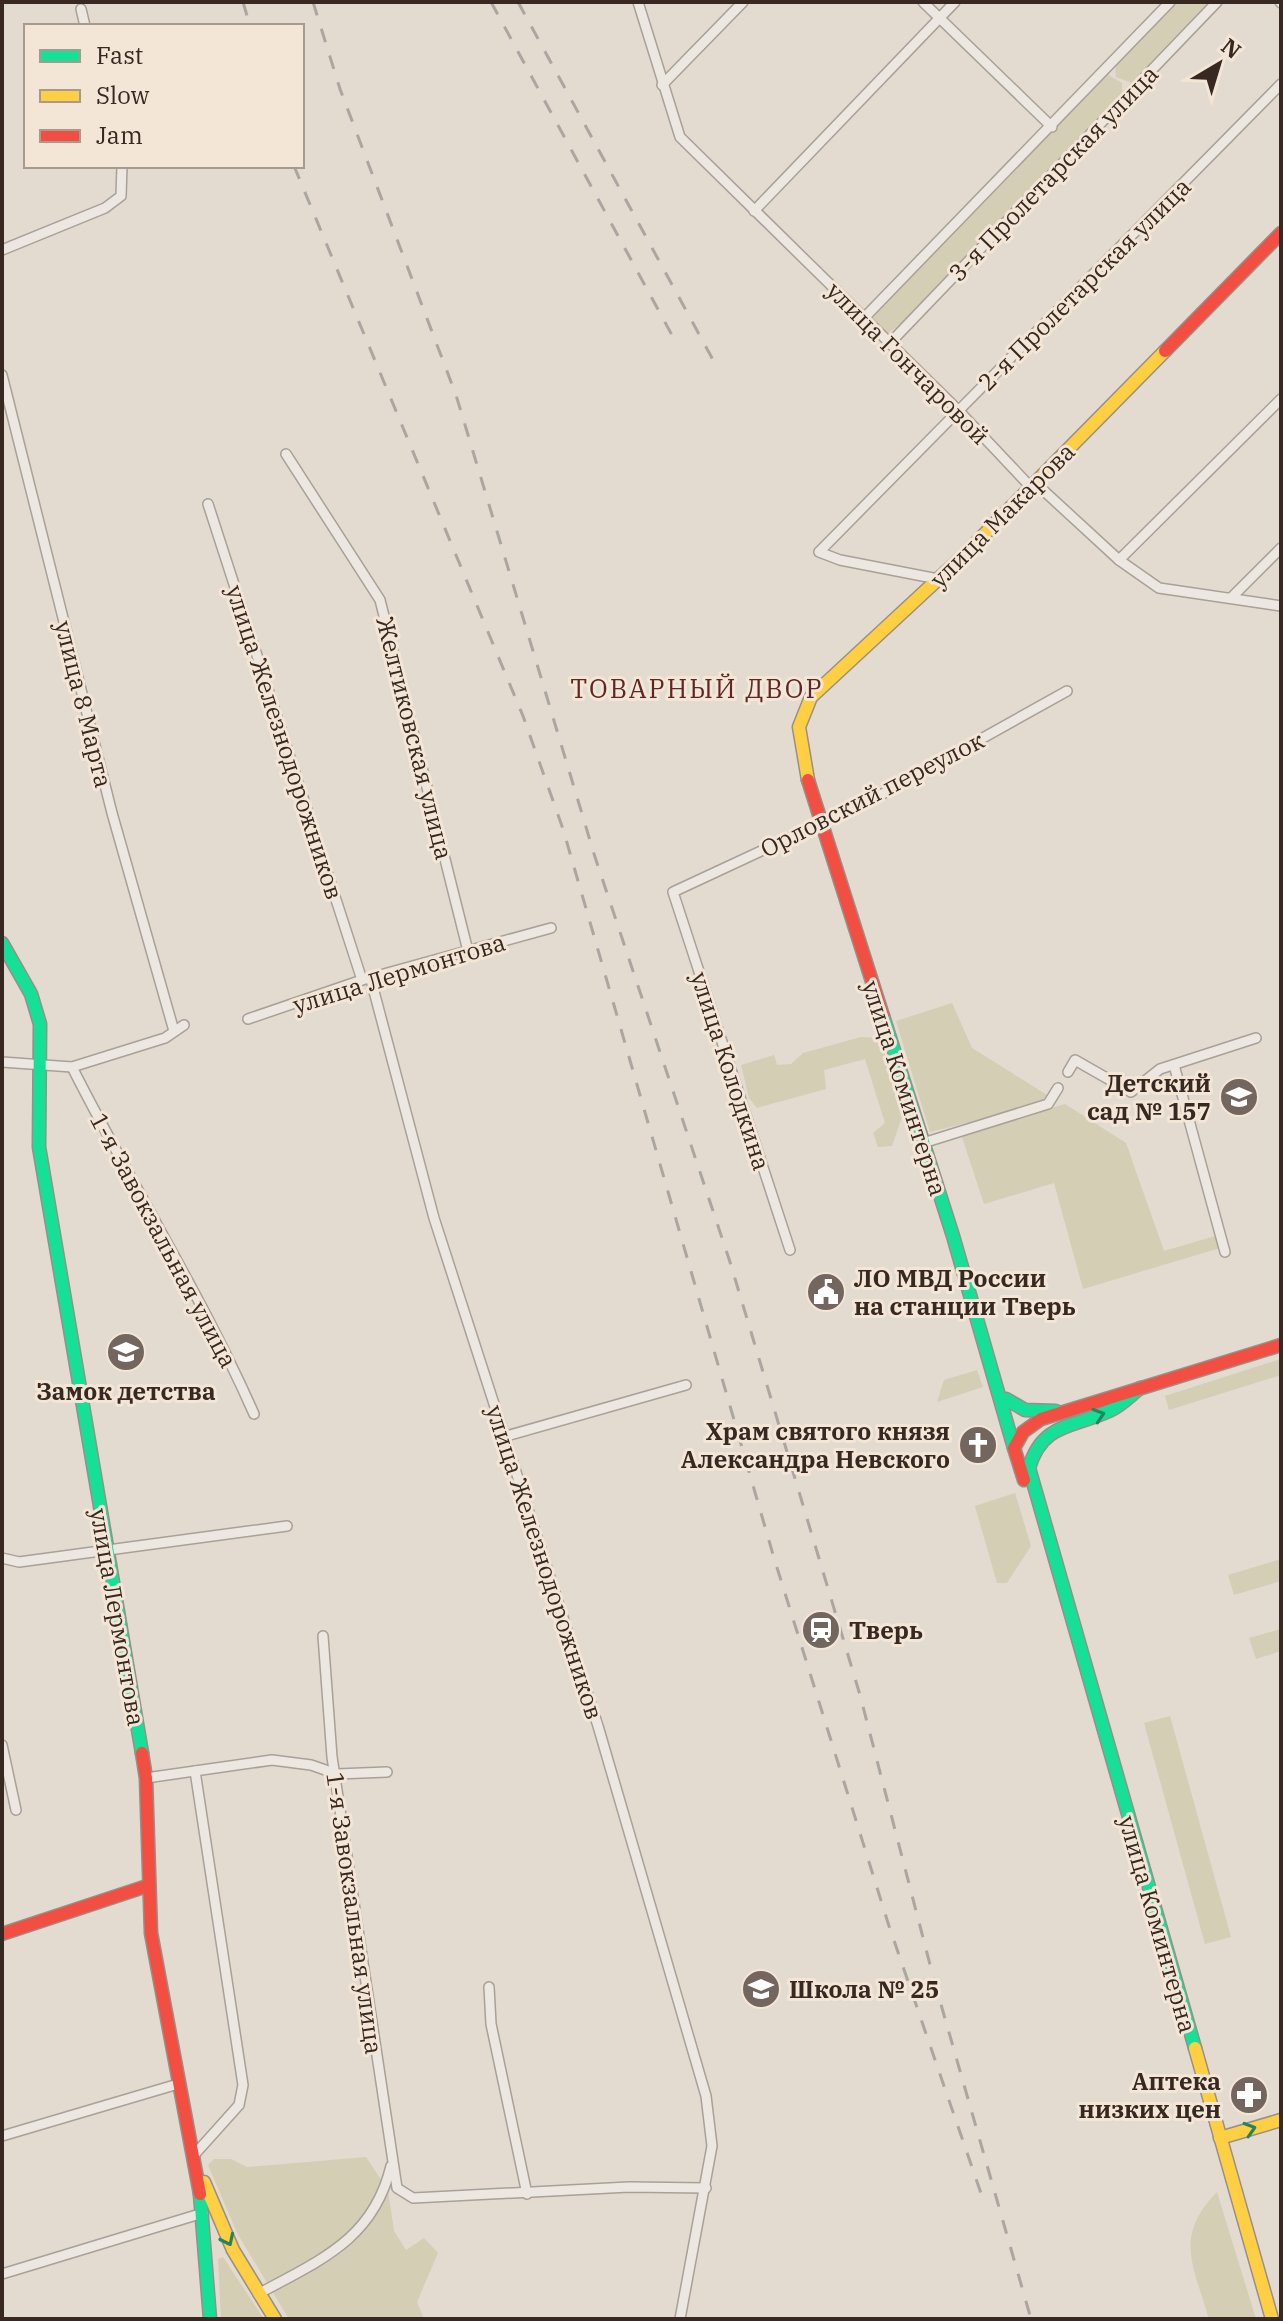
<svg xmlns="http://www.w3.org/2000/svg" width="1283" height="2321" font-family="'IBM Plex Serif',serif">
<rect width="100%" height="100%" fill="#e3dad0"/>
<!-- green -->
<g fill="#d4ceb4">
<path d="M1214 2 1135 84 1116 77C1111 51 1145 23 1162 7L1161 3Z"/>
<path d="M1107 74 1122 83V94L916 312 887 334 873 318 884 301Z"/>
<path d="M952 1003 972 1048 1047 1095 1038 1105 930 1132 896 1021Z"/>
<path d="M861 1037 880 1038 903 1114 892 1146 878 1147 873 1133 885 1123 865 1059 824 1070 826 1089 757 1108 749 1098 741 1065 774 1055 777 1065 791 1064 803 1053Z"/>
<path d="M1065 1104 1126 1143 1164 1251 1215 1236 1220 1248 1083 1289 1054 1183 984 1204 961 1134Z"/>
<path d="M1281 1359V1375L1169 1410 1165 1396Z"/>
<path d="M977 1370 983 1387 937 1402 944 1380Z"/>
<path d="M1015 1493 1031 1546 1007 1583H997L975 1506Z"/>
<path d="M1281 1559V1581L1234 1595 1228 1575Z"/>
<path d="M1281 1629V1651L1256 1659 1249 1638Z"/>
<path d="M1170 1716 1231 1937 1205 1944 1144 1723Z"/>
<path d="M366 2157 388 2190 394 2231 406 2250 424 2238 438 2253 417 2302 424 2319H289L237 2233 208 2165 214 2159H231L247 2167Z"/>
<path d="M1217 2192 1256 2319H1209C1194 2266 1173 2237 1217 2192Z"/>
<path d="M223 2257 264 2319H221L218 2259Z"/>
</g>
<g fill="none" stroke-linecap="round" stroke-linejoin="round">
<defs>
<g id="street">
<path d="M638 2 680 137 959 411 1026 482 1044 491 1119 560 1159 588 1281 606"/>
<path d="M923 2 1052 127"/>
<path d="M1280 2 1281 3"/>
<path d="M81 9 85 26"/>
<path d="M662 85 743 2"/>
<path d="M754 211 955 2"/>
<path d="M2 250 105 208 121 196 122 166"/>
<path d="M863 319 1170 2"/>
<path d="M889 344 1217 2"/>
<path d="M2 375 112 813 174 1031"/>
<path d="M286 454 380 600 468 951"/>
<path d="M208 504 362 980"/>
<path d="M1119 560 1281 399"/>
<path d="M938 579 840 560 819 552 1281 84"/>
<path d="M1232 597 1281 548"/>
<path d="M371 980 434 1218 598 1726 706 2096 712 2146 680 2319"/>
<path d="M248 1019 362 980 551 928"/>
<path d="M2 1062 72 1067 165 1038 184 1025"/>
<path d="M1174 1065 1225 1252"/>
<path d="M72 1067C131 1184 201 1294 254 1414"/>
<path d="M1068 1072 1075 1060 1131 1092 1160 1069 1256 1038"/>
<path d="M923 1143 1048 1104 1058 1088"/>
<path d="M790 1250 673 892 877 797 1067 691"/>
<path d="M503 1437 686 1385"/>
<path d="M2 1558 19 1562 287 1526"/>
<path d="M323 1636 332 1757 397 2188 413 2198 629 2187 706 2188"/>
<path d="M2 1745 16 1810"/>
<path d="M146 1778 272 1760 311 1765 337 1774 387 1772"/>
<path d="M489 1987 491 2024 527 2194"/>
<path d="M2 2136 178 2084"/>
<path d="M195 2154 239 2105 243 2085 195 1771"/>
<path d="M2 2274 203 2213"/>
<path d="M258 2294C320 2260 373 2240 391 2166"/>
</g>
<g id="fast">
<path d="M2 943 31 994 40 1024 39 1147 142 1753"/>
<path d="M883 1016 953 1236 1014 1448"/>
<path d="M1140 1388C1130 1396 1121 1406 1109 1411 1072 1428 1042 1423 1029 1468L1195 2048"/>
<path d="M1006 1399 1025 1410 1056 1411"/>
<path d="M200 2194 210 2319"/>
</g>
<g id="slow">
<path d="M808 780 799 727 811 697 962 557 1165 351"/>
<path d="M1195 2048 1272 2319"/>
<path d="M1220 2138 1281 2120"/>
<path d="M204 2182 233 2250 275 2319"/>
</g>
<g id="jam">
<path d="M1165 351 1281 233"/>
<path d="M808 780 883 1016"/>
<path d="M1024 1480 1014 1448 1023 1432 1041 1419 1281 1345"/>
<path d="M142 1753 146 1778 151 1933 200 2194"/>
<path d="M2 1934 147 1886"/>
</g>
</defs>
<!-- street casing -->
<use href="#street" stroke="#a9a098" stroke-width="12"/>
<!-- fast casing -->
<use href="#fast" stroke="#988f88" stroke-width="15"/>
<!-- slow casing -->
<use href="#slow" stroke="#988f88" stroke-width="15"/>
<!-- jam casing -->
<use href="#jam" stroke="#988f88" stroke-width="15"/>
<!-- street -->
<use href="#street" stroke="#ece7e1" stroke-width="9"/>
<!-- fast -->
<use href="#fast" stroke="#16e098" stroke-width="12"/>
<!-- slow -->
<use href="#slow" stroke="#ffcf43" stroke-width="12"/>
<!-- jam -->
<use href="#jam" stroke="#f24e42" stroke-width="12"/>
<!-- rail -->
<g stroke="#aca6a1" stroke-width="3" stroke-dasharray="14 14" stroke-linecap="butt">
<path d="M243 2 250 26"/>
<path d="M313 2 340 89 456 395 595 857 730 1262 860 1695 934 1980 1031 2319"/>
<path d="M491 2 673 337"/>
<path d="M518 2 718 369"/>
<path d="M294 166 523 716 563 829 774 1558 889 1926 985 2205"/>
</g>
</g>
<!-- one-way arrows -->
<defs><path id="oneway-chevron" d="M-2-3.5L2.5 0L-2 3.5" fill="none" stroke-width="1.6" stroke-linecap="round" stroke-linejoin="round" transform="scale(2)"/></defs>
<g stroke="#26845c">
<use href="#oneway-chevron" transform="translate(1099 1415) rotate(-18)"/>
<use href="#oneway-chevron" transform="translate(1250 2129) rotate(-17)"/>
<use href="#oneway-chevron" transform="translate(228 2240) rotate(64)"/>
</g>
<!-- icons -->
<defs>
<symbol id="school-disc" viewBox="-11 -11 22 22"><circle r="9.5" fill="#73665e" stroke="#f3e6d7"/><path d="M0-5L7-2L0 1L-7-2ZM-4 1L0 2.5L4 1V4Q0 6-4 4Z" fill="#fff"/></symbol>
<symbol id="civic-disc" viewBox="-11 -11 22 22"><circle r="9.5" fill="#73665e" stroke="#f3e6d7"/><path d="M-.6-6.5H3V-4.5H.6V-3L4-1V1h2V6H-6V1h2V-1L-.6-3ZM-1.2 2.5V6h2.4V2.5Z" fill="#fff"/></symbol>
<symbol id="church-disc" viewBox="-11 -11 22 22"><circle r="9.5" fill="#73665e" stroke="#f3e6d7"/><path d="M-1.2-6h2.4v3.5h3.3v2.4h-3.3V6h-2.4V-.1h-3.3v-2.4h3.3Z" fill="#fff"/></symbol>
<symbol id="station-disc" viewBox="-11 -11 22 22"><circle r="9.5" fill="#73665e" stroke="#f3e6d7"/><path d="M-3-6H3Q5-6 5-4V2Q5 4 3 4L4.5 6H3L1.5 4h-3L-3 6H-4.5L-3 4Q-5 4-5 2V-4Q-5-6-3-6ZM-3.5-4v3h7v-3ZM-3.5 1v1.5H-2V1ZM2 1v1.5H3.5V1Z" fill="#fff"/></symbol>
<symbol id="pharmacy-disc" viewBox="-11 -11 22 22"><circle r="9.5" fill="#73665e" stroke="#f3e6d7"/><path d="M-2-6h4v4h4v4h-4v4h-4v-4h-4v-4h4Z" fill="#fff"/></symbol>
</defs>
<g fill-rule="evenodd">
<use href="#school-disc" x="1217" y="1075" width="44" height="44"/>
<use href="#civic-disc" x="804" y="1270" width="44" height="44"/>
<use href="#school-disc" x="104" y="1330" width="44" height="44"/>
<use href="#church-disc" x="956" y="1423" width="44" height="44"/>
<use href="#station-disc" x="799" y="1608" width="44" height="44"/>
<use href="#school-disc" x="739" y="1967" width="44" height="44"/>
<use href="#pharmacy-disc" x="1227" y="2073" width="44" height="44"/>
</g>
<g text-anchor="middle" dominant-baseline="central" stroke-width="6" stroke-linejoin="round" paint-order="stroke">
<!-- street labels -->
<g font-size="24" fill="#372821" stroke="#f3e6d7">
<text transform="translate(1053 173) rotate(-46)">3-я Пролетарская улица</text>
<text transform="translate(1084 284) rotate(-45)">2-я Пролетарская улица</text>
<text transform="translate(908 363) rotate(45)">улица Гончаровой</text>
<text transform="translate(1002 515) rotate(-45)">улица Макарова</text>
<text transform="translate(84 704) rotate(76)">улица 8 Марта</text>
<text transform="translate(415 738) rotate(76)">Желтиковская улица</text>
<text transform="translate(285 742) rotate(72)">улица Железнодорожников</text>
<text transform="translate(872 794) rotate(-27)">Орловский переулок</text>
<text transform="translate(399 973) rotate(-17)">улица Лермонтова</text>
<text transform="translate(731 1071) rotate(72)">улица Колодкина</text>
<text transform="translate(905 1088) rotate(72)">улица Коминтерна</text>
<text transform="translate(164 1240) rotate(62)">1-я Завокзальная улица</text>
<text transform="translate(545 1562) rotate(72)">улица Железнодорожников</text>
<text transform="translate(118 1617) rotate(80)">улица Лермонтова</text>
<text transform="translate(355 1913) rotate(82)">1-я Завокзальная улица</text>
<text transform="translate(1158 1924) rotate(74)">улица Коминтерна</text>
</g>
<!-- poi labels -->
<g font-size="24" font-weight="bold" fill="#372821" stroke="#f3e6d7" text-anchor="end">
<text x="1211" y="1083">Детский<tspan x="1211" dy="28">сад № 157</tspan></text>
<text x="854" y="1278" text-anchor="start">ЛО МВД России<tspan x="854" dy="28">на станции Тверь</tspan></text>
<text x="126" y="1391" text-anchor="middle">Замок детства</text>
<text x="950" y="1431">Храм святого князя<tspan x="950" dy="28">Александра Невского</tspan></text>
<text x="849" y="1630" text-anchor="start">Тверь</text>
<text x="789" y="1989" text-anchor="start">Школа № 25</text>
<text x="1221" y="2081">Аптека<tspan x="1221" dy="28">низких цен</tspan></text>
</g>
<!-- neighbourhood labels -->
<g font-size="26" letter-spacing="2" fill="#602624" stroke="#f3e6d7">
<text x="697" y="688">ТОВАРНЫЙ ДВОР</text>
</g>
</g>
<!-- border -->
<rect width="1283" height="2321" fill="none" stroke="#372821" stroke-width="8"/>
<!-- legend -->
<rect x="24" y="24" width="280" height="144" fill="#f3e6d7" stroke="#a89a8e" stroke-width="2"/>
<rect x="40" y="50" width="40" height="12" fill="#16e098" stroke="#a89a8e" stroke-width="2"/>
<text x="96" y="64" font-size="24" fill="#372821">Fast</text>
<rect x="40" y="90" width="40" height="12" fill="#ffcf43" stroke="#a89a8e" stroke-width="2"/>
<text x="96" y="104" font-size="24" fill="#372821">Slow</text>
<rect x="40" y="130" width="40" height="12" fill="#f24e42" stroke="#a89a8e" stroke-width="2"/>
<text x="96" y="144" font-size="24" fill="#372821">Jam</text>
<!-- north arrow -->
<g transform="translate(1219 64) rotate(38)" stroke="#f3e6d7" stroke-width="6" paint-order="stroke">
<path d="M0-6L14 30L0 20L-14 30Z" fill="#372821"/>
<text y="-12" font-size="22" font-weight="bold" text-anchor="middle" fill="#372821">N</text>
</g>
</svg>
